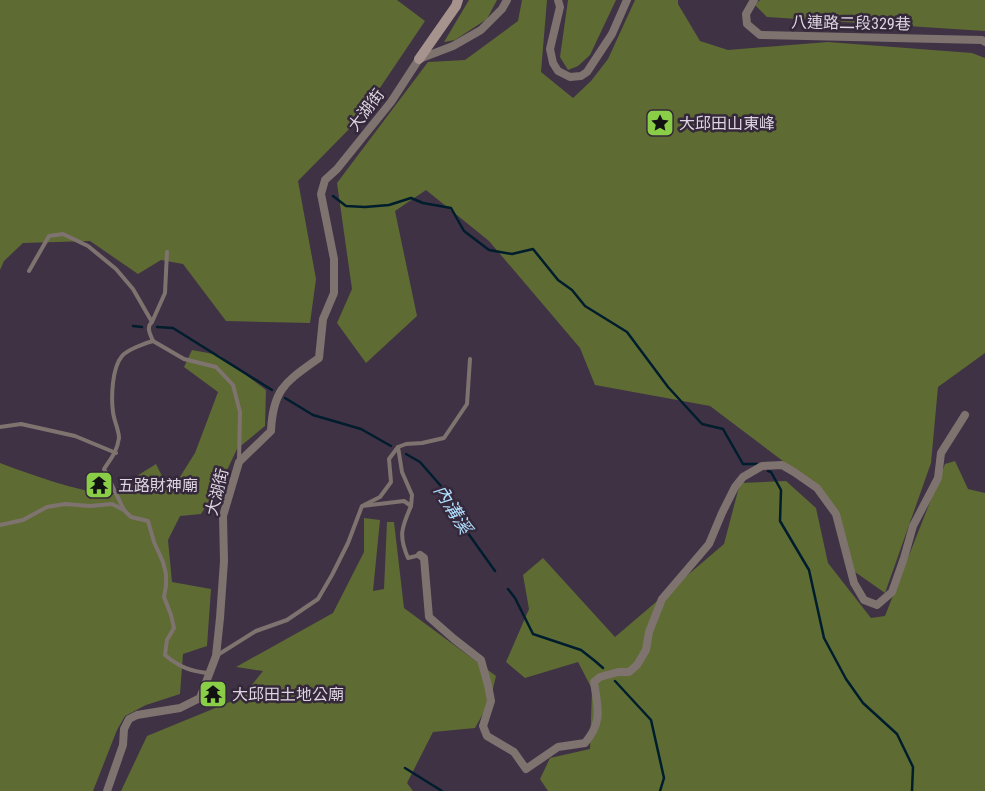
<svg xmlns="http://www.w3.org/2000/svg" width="985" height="791" font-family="'Roboto Condensed','Noto Sans TC',sans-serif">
<rect width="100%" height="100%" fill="#3f3245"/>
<!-- forest -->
<g fill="#5e6b33">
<path d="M0 0H397L425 21 359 119 298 181 316 279 310 323 226 321 183 264 161 260 138 274 90 241 23 243 4 261 0 270Z"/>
<path d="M469 0H497L487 19 455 40 444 42Z"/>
<path d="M522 0H547L541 72 573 98 591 81 608 59 635 0H678V4L700 41 728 50 828 42 972 53 985 58V353L938 387 931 463 885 593 855 572 825 493 710 406 595 385 580 348 489 241 426 190 395 211 417 316 366 363 337 323 352 289 337 183 428 62 465 60 518 21Z"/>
<path d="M568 0H616L590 55 578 66 568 70 560 57Z"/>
<path d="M760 0H985V31L767 17 755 5Z"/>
<path d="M192 350 219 355 266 390 265 426 237 449 221 483 201 514 180 516 168 540 172 582 211 589 207 646 183 654 180 694 146 705 125 716 117 730 93 791H0V463C37 477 73 489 111 496L132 479 156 464 164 480H178L195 453 218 392 184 367Z"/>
<path d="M955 461 968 489 985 493V791H548L540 779 550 758 590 749 592 689 578 662 525 678 506 662 529 609 523 575 543 558 615 637 724 544 740 483 786 481 816 508 828 563 871 618 885 616 945 464Z"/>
<path d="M364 518 380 520 373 591 384 589 387 522H394L404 608 496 676 490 701 475 728 433 732 407 783 413 791H121L147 736 242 697 263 671 236 667 333 613 364 552Z"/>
</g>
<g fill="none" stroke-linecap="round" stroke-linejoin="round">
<!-- stream -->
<g stroke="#001d2e" stroke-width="2.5">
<path d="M333 196 346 206 365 207 389 205 411 198 423 203 451 208 464 231 489 250 512 254 533 249 558 280 572 290 585 306 627 332 668 387 702 424 723 429 743 464H757"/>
<path d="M133 326 142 327"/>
<path d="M157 327 173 328 272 390"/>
<path d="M285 398 313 415 361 429 391 446"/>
<path d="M406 454 420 462 447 493 455 515 495 571"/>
<path d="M768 471 771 472 781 490 780 521 809 570 824 638 846 679 863 703 897 734 913 767 912 791"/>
<path d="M508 589 515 598 533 634 581 650 595 661 603 668"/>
<path d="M615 681 651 720 664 778 660 791"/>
<path d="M405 768 442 791"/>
</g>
<!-- lane -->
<g stroke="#7f736f" stroke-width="4">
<path d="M29 271 49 236 63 234 88 246 116 269 133 289 152 322"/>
<path d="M153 341 184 359 216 367 233 385 240 412 239 461"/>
<path d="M0 427 21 424 75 436 116 453"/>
<path d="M398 447 402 472 412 495 411 506"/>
<path d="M364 505 380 497 391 482 389 459 398 447 406 444 422 443 444 438 467 404 470 359"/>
<path d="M124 510 104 469C111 458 117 452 119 438 119 430 114 421 113 412 111 397 112 368 122 356 127 350 145 343 153 341 150 334 146 327 152 322L165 293 167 252"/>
<path d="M0 525 23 520 47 507 65 504 90 506 112 504 124 510 131 517 148 521 154 542 163 562 166 574V586L164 597 171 615 174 628 167 640 165 655C179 667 192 672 210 673"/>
<path d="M216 656 256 631 287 620 318 599 332 575 348 543 362 506 404 501 411 506C402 527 398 535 408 558L420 555"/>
</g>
<!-- street -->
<g stroke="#7f736f" stroke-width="8">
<path d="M558 0 560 7 550 49 553 63 558 71 570 77 581 76 587 72 612 34 627 0"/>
<path d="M754 0 746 14 747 24 760 35 982 40 985 42"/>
<path d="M420 555 424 558 429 617 454 639 481 660 488 685 491 701 483 726 487 736 514 752 526 769 558 747 585 743C603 721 598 709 594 682L600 677 618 672H629L637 665 646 650 649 632 662 599 709 544 722 513 735 487 743 477 762 466 782 465 794 472 817 488 836 514 854 583 864 600 877 605 892 592 904 558 913 526 938 478 941 453 965 415"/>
<path d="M107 791 123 745 124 729 129 719 137 715 180 708 200 698 216 656 220 618 224 561 223 516 239 462 271 431C273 388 286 382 319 358L323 319 334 293V259L321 194 325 180 337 169 391 102 419 59 453 46 481 30 502 9 507 0"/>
</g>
<!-- secondary -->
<path stroke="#a7938e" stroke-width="10" d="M419 59 456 6 458 0"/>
</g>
<!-- icons -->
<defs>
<symbol id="sight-square" viewBox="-11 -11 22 22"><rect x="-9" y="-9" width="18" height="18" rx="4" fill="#8ace47" stroke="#34283a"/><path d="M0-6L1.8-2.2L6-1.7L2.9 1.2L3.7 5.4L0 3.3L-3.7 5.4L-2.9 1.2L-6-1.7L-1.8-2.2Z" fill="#111"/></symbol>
<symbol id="temple-square" viewBox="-11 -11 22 22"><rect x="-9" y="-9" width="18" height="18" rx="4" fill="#8ace47" stroke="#34283a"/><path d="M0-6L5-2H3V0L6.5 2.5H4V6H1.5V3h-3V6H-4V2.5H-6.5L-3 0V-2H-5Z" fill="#111"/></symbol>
</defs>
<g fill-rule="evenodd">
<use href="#sight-square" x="644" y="107" width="32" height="32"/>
<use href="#temple-square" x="83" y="469" width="32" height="32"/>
<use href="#temple-square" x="197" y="678" width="32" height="32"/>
</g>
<g text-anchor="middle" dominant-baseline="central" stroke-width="5" stroke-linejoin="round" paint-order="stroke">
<!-- street labels -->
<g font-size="16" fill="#ddd5e1" stroke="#34283a">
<text transform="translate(851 23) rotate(1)">八連路二段329巷</text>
<text transform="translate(366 110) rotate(-53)">大湖街</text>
<text transform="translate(217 492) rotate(-76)">大湖街</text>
</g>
<!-- poi labels -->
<g font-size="16" fill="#ddd5e1" stroke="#34283a" text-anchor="start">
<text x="679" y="123">大邱田山東峰</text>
<text x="118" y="485">五路財神廟</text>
<text x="232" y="694">大邱田土地公廟</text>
</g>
<!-- water labels -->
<g font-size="18" font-style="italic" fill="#afdefe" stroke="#34283a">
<text transform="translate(453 509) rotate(58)">內溝溪</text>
</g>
</g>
</svg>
